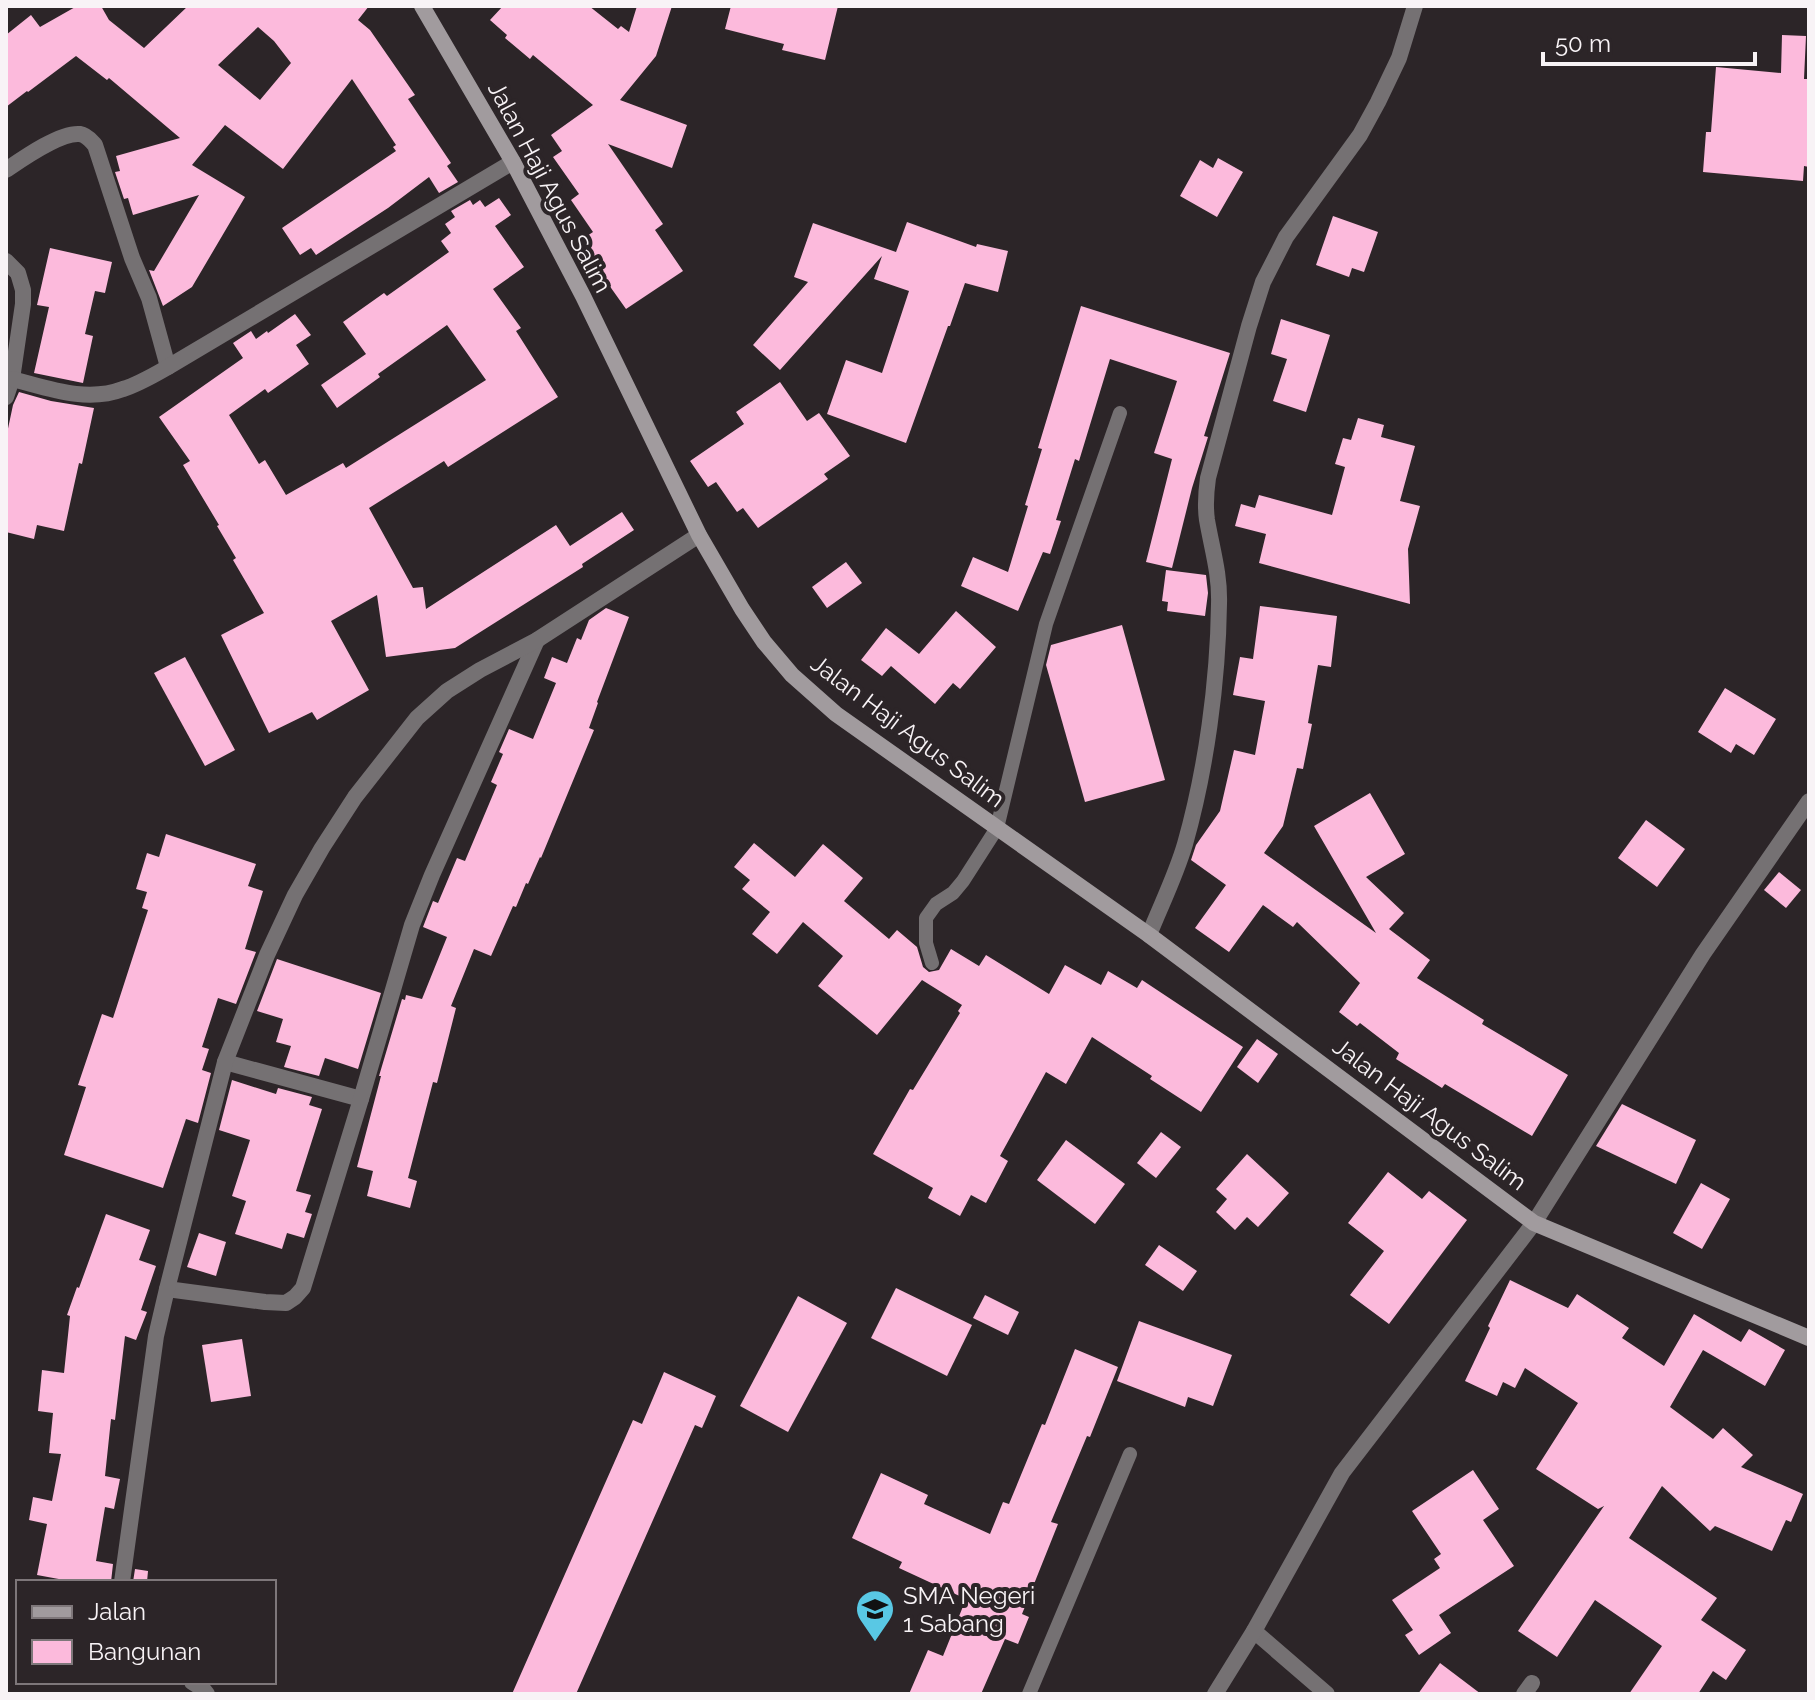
<svg xmlns="http://www.w3.org/2000/svg" width="1815" height="1700" font-family="Raleway,sans-serif">
<rect width="100%" height="100%" fill="#2c2528"/>
<!-- building -->
<g fill="#fcbadc" fill-rule="evenodd">
<path d="M77 6H101L109 20 144 48 188 6H369L358 20 370 30 415 95 408 99 451 163 447 166 458 182 439 193 429 177 388 208 316 255 311 248 300 255 282 228 396 151 393 147 396 145 352 79 283 169 225 125 192 165 245 197 192 287 163 306 149 270 154 271 199 195 133 215 128 198 124 199 115 172 120 171 116 156 180 138 109 78 107 80 76 56 28 92 27 91 6 107V35L31 15 40 27ZM258 27 274 41 291 63 260 100 218 65Z"/>
<path d="M503 6H589L618 29 621 26 629 32 637 6H672L656 56 620 100 687 125 672 168 608 144 663 224 655 230 683 271 626 309 599 271 602 270 581 240 593 232 571 200 579 194 553 157 562 151 551 135 593 105 533 55 530 59 505 38 507 35 490 20Z"/>
<path d="M731 6H838L825 60 782 50 784 44 725 29Z"/>
<path d="M1782 35 1806 36 1804 79H1809V167L1804 166 1803 181 1703 172 1706 132H1711L1716 67 1781 73Z"/>
<path d="M1218 158 1243 172 1217 217 1180 196 1200 160 1213 168Z"/>
<path d="M499 198 511 215 495 226 524 267 493 289 521 328 516 331 558 397 448 467 444 461 369 508 413 588 423 587 426 609 556 525 570 546 622 512 634 530 582 564 583 567 455 648 386 657 377 595 331 621 369 690 317 720 312 712 269 733 221 635 264 613 233 560 236 558 217 526 219 525 183 465 190 461 159 417 243 358 233 343 251 331 256 339 267 331 268 333 295 314 311 335 296 345 309 364 268 393 265 389 229 415 259 464 265 460 286 495 343 463 346 468 486 380 447 325 378 374 380 377 337 408 321 385 366 354 343 322 384 293 387 296 449 252 441 241 451 233 445 224 455 217 451 211 470 200 473 205 480 200 485 207Z"/>
<path d="M1333 216 1378 232 1364 272 1352 268 1349 277 1316 265Z"/>
<path d="M907 222 976 247 977 244 1008 251 998 292 965 283 950 326H948L906 443 827 414 846 360 882 373 909 291 874 279 882 256 780 370 753 345 808 282 794 277 813 223 896 252Z"/>
<path d="M50 248 112 262 105 293 95 291 85 334 93 336 83 383 34 373 49 307 37 305Z"/>
<path d="M1081 306 1230 353 1204 436 1208 437 1192 488 1172 568 1146 562 1172 459 1154 453 1177 381 1110 359 1079 461 1075 459 1056 520 1061 521 1050 554 1043 552 1018 611 961 586 973 557 1008 572 1028 506 1025 505 1042 449 1038 448Z"/>
<path d="M1281 319 1330 335 1306 412 1273 401 1287 359 1271 354Z"/>
<path d="M780 382 807 421 819 413 850 456 824 474 828 479 758 528 743 508 737 512 716 482 708 487 690 461 744 424 736 412Z"/>
<path d="M19 392 51 401 94 408 82 464 79 463 64 531 37 525 34 539 6 532V438L13 405Z"/>
<path d="M1358 418 1384 425 1381 437 1415 446 1400 501 1420 506 1408 549 1410 604 1259 563 1266 534 1235 526 1241 504 1255 508 1259 495 1332 515 1345 467 1335 464 1343 438 1351 440Z"/>
<path d="M846 562 862 583 827 608 812 587Z"/>
<path d="M1166 570 1206 575 1208 593 1205 616 1167 611 1168 602 1162 601Z"/>
<path d="M1260 606 1337 616 1331 667 1318 665 1308 723 1312 724 1303 769 1297 768 1283 826 1264 853 1376 933 1314 826 1370 793 1405 854 1366 877 1404 913 1389 929 1430 960 1417 978 1484 1020 1482 1024 1568 1075 1532 1136 1445 1084 1442 1088 1396 1059 1399 1053 1360 1023 1357 1026 1339 1012 1360 983 1297 922 1293 927 1263 905 1229 952 1195 928 1226 885 1191 860 1196 845 1220 811 1234 750 1255 755 1265 701 1233 695 1240 657 1253 659Z"/>
<path d="M606 608 629 617 597 702 598 703 589 728 594 730 541 858 540 857 528 884 526 883 516 907 513 906 491 956 474 949 451 1006 456 1008 437 1083 433 1082 408 1178 417 1181 410 1208 367 1196 373 1171 357 1167 381 1076H379L402 999 405 1000 406 995 422 999 447 937 423 927 433 901 438 903 457 858 465 861 497 785 491 782 503 754 499 752 509 729 533 739 556 683 544 678 552 657 567 663 577 638 581 640 589 620Z"/>
<path d="M956 611 996 647 960 689 953 683 935 704 891 666 882 676 861 660 886 628 919 654Z"/>
<path d="M1122 625 1165 780 1085 802 1046 665 1051 645Z"/>
<path d="M185 657 235 750 205 766 154 673Z"/>
<path d="M1725 688 1776 719 1754 755 1736 744 1731 753 1698 732Z"/>
<path d="M1646 820 1685 849 1657 887 1618 858Z"/>
<path d="M166 834 256 864 248 886 263 891 245 949 256 952 236 1004 218 998 202 1047 209 1049 202 1070 211 1073 198 1123 186 1119 163 1188 64 1155 86 1087 78 1085 102 1014 113 1018 148 910 142 908 147 892 136 889 147 853 159 857Z"/>
<path d="M754 843 795 877 823 844 863 878 844 901 889 939 897 930 917 947 923 967 929 972 939 970 951 949 979 966 986 955 1049 994 1065 965 1101 985 1108 971 1137 988 1142 980 1243 1047 1201 1112 1150 1079 1152 1076 1092 1037 1066 1084 1046 1072 1000 1156 1008 1161 986 1203 971 1195 960 1216 928 1198 933 1188 873 1154 910 1089 913 1090 960 1013 958 1011 962 1005 922 980 877 1035 818 986 843 956 803 922 777 954 752 934 770 912 742 889 750 880 734 867Z"/>
<path d="M1779 872 1801 890 1786 908 1764 890Z"/>
<path d="M277 959 381 993 358 1069 325 1058 319 1076 284 1067 291 1046 276 1042 283 1019 257 1011Z"/>
<path d="M1257 1039 1278 1054 1258 1083 1237 1067Z"/>
<path d="M232 1080 276 1094 278 1088 312 1097 309 1105 322 1109 296 1191 311 1195 305 1212 312 1214 304 1238 287 1233 282 1249 235 1234 246 1201 232 1196 250 1140 219 1130Z"/>
<path d="M1622 1104 1696 1140 1676 1184 1596 1146Z"/>
<path d="M1161 1132 1181 1147 1156 1178 1137 1163Z"/>
<path d="M1066 1140 1125 1184 1095 1224 1037 1180Z"/>
<path d="M1247 1154 1289 1193 1258 1227 1247 1217 1235 1230 1216 1212 1227 1199 1216 1189Z"/>
<path d="M1388 1172 1422 1199 1429 1191 1467 1220 1389 1324 1350 1295 1384 1251 1348 1223Z"/>
<path d="M1701 1183 1730 1199 1702 1249 1673 1233Z"/>
<path d="M106 1214 150 1230 139 1260 156 1266 141 1310 147 1312 136 1340 125 1336 115 1420 111 1419 105 1476 120 1479 114 1509 105 1507 96 1561 113 1564 111 1582H75L37 1575 47 1524 29 1520 33 1497 52 1501 61 1454 49 1453 53 1413 38 1411 42 1370 64 1373 70 1316 67 1315 77 1287 79 1288Z"/>
<path d="M199 1233 226 1242 216 1276 187 1267Z"/>
<path d="M1159 1245 1197 1271 1183 1291 1145 1265Z"/>
<path d="M1510 1280 1568 1308 1577 1294 1629 1328 1622 1338 1664 1366 1694 1314 1741 1342 1749 1329 1785 1350 1765 1386 1703 1350 1670 1407 1713 1439 1723 1428 1753 1455 1741 1467 1803 1494 1791 1522 1786 1520 1772 1551 1715 1526 1710 1531 1662 1486 1629 1538 1717 1598 1701 1620 1746 1650 1726 1680 1713 1671 1698 1694H1629L1662 1646 1595 1600 1557 1657 1518 1631 1604 1506 1598 1509 1536 1469 1578 1403 1525 1368 1515 1388 1503 1382 1497 1396 1465 1381 1490 1328 1488 1326Z"/>
<path d="M896 1288 972 1325 947 1376 871 1338Z"/>
<path d="M985 1295 1019 1312 1008 1335 973 1318Z"/>
<path d="M798 1296 847 1323 788 1432 740 1406Z"/>
<path d="M1139 1321 1232 1355 1213 1406 1188 1397 1185 1407 1117 1381Z"/>
<path d="M242 1339 251 1396 211 1402 202 1345Z"/>
<path d="M1075 1349 1118 1367 1090 1437 1087 1436 1051 1522 1058 1524 1022 1614 1029 1617 1018 1644 1005 1639 981 1694H909L928 1650 943 1656 966 1599 899 1568 902 1562 852 1538 881 1473 928 1495 924 1504 990 1534 1003 1502 1009 1504 1042 1424 1045 1425Z"/>
<path d="M664 1372 716 1396 702 1428 695 1425 576 1694H512L633 1420 642 1424Z"/>
<path d="M1473 1470 1499 1509 1483 1520 1514 1566 1439 1615 1451 1633 1419 1655 1405 1635 1413 1630 1392 1600 1440 1568 1434 1559 1441 1554 1412 1511Z"/>
<path d="M135 1569 148 1571 147 1582H133Z"/>
<path d="M1440 1663 1481 1694H1418Z"/>
</g>
<g fill="none" stroke-linecap="round" stroke-linejoin="round">
<!-- service -->
<g stroke="#757173" stroke-width="14">
<path d="M932 963 926 943V918L936 904 953 893 963 881 997 828 1046 624 1120 413"/>
<path d="M1029 1694 1130 1454"/>
</g>
<!-- minor -->
<g stroke="#757173" stroke-width="16">
<path d="M6 170C22 159 60 132 80 134 87 135 91 141 95 145L132 258 149 298 168 367"/>
<path d="M6 261 18 273 23 290V304L12 379 6 397"/>
<path d="M12 379C48 388 86 403 123 389 139 384 154 375 168 367L513 162"/>
<path d="M1149 935C1161 905 1176 875 1185 844 1206 770 1218 682 1219 604 1220 574 1212 549 1207 520 1205 506 1206 492 1208 478L1249 326 1263 282 1286 237 1360 135 1378 102 1399 58 1415 6"/>
<path d="M225 1062 361 1099"/>
<path d="M167 1289 265 1302 286 1303 295 1297 303 1288 361 1099 412 925 432 875 537 640"/>
<path d="M122 1582 156 1336 167 1289 225 1062 267 955 295 895 322 848 355 797 417 718 447 691 480 670 537 640 699 535"/>
<path d="M1254 1631 1327 1694"/>
<path d="M192 1682 203 1689 207 1694"/>
<path d="M1524 1694 1532 1683"/>
</g>
<!-- tertiary -->
<path stroke="#757173" stroke-width="16" d="M1215 1694 1254 1631 1342 1473 1534 1223 1703 954 1809 801"/>
<!-- secondary -->
<path stroke="#a19b9e" stroke-width="16" d="M422 6 513 162 583 296 699 535 742 609 764 642 792 675 836 714 1149 935 1534 1223 1809 1338"/>
</g>
<!-- icons -->
<defs>
<symbol id="school-pin" viewBox="-11 -11 22 30"><path d="M0 17L-7.5 6A9.5 9.5 0 1 1 7.5 6Z" fill="#59c8e4" stroke="#2c2528"/><path d="M0-5L7-2L0 1L-7-2ZM-4 1L0 2.5L4 1V4Q0 6-4 4Z" fill="#111"/></symbol>
</defs>
<g fill-rule="evenodd">
<use href="#school-pin" x="853" y="1587" width="44" height="60"/>
</g>
<g text-anchor="middle" dominant-baseline="central" stroke-width="8" stroke-linejoin="round" paint-order="stroke">
<!-- street labels -->
<g font-size="24" fill="#f8f3f6" stroke="#2c2528">
<text transform="translate(550 187) rotate(62)">Jalan Haji Agus Salim</text>
<text transform="translate(908 731) rotate(37)">Jalan Haji Agus Salim</text>
<text transform="translate(1430 1114) rotate(37)">Jalan Haji Agus Salim</text>
</g>
<!-- poi labels -->
<g font-size="24" fill="#f8f3f6" stroke="#2c2528" text-anchor="start">
<text x="903" y="1595">SMA Negeri<tspan x="903" dy="28">1 Sabang</tspan></text>
</g>
</g>
<!-- border -->
<rect width="1815" height="1700" fill="none" stroke="#f8f3f6" stroke-width="16"/>
<!-- legend -->
<rect x="16" y="1580" width="260" height="104" fill="#2c2528" stroke="#7e777a" stroke-width="2"/>
<rect x="32" y="1606" width="40" height="12" fill="#a19b9e" stroke="#7e777a" stroke-width="2"/>
<text x="88" y="1620" font-size="24" fill="#f8f3f6">Jalan</text>
<rect x="32" y="1640" width="40" height="24" fill="#fcbadc" stroke="#7e777a" stroke-width="2"/>
<text x="88" y="1660" font-size="24" fill="#f8f3f6">Bangunan</text>
<!-- scale -->
<path d="M1543 52v12h212v-12" fill="none" stroke="#f8f3f6" stroke-width="4"/>
<text x="1555" y="52" font-size="24" fill="#f8f3f6" stroke="#2c2528" stroke-width="6" paint-order="stroke">50 m</text>
</svg>
